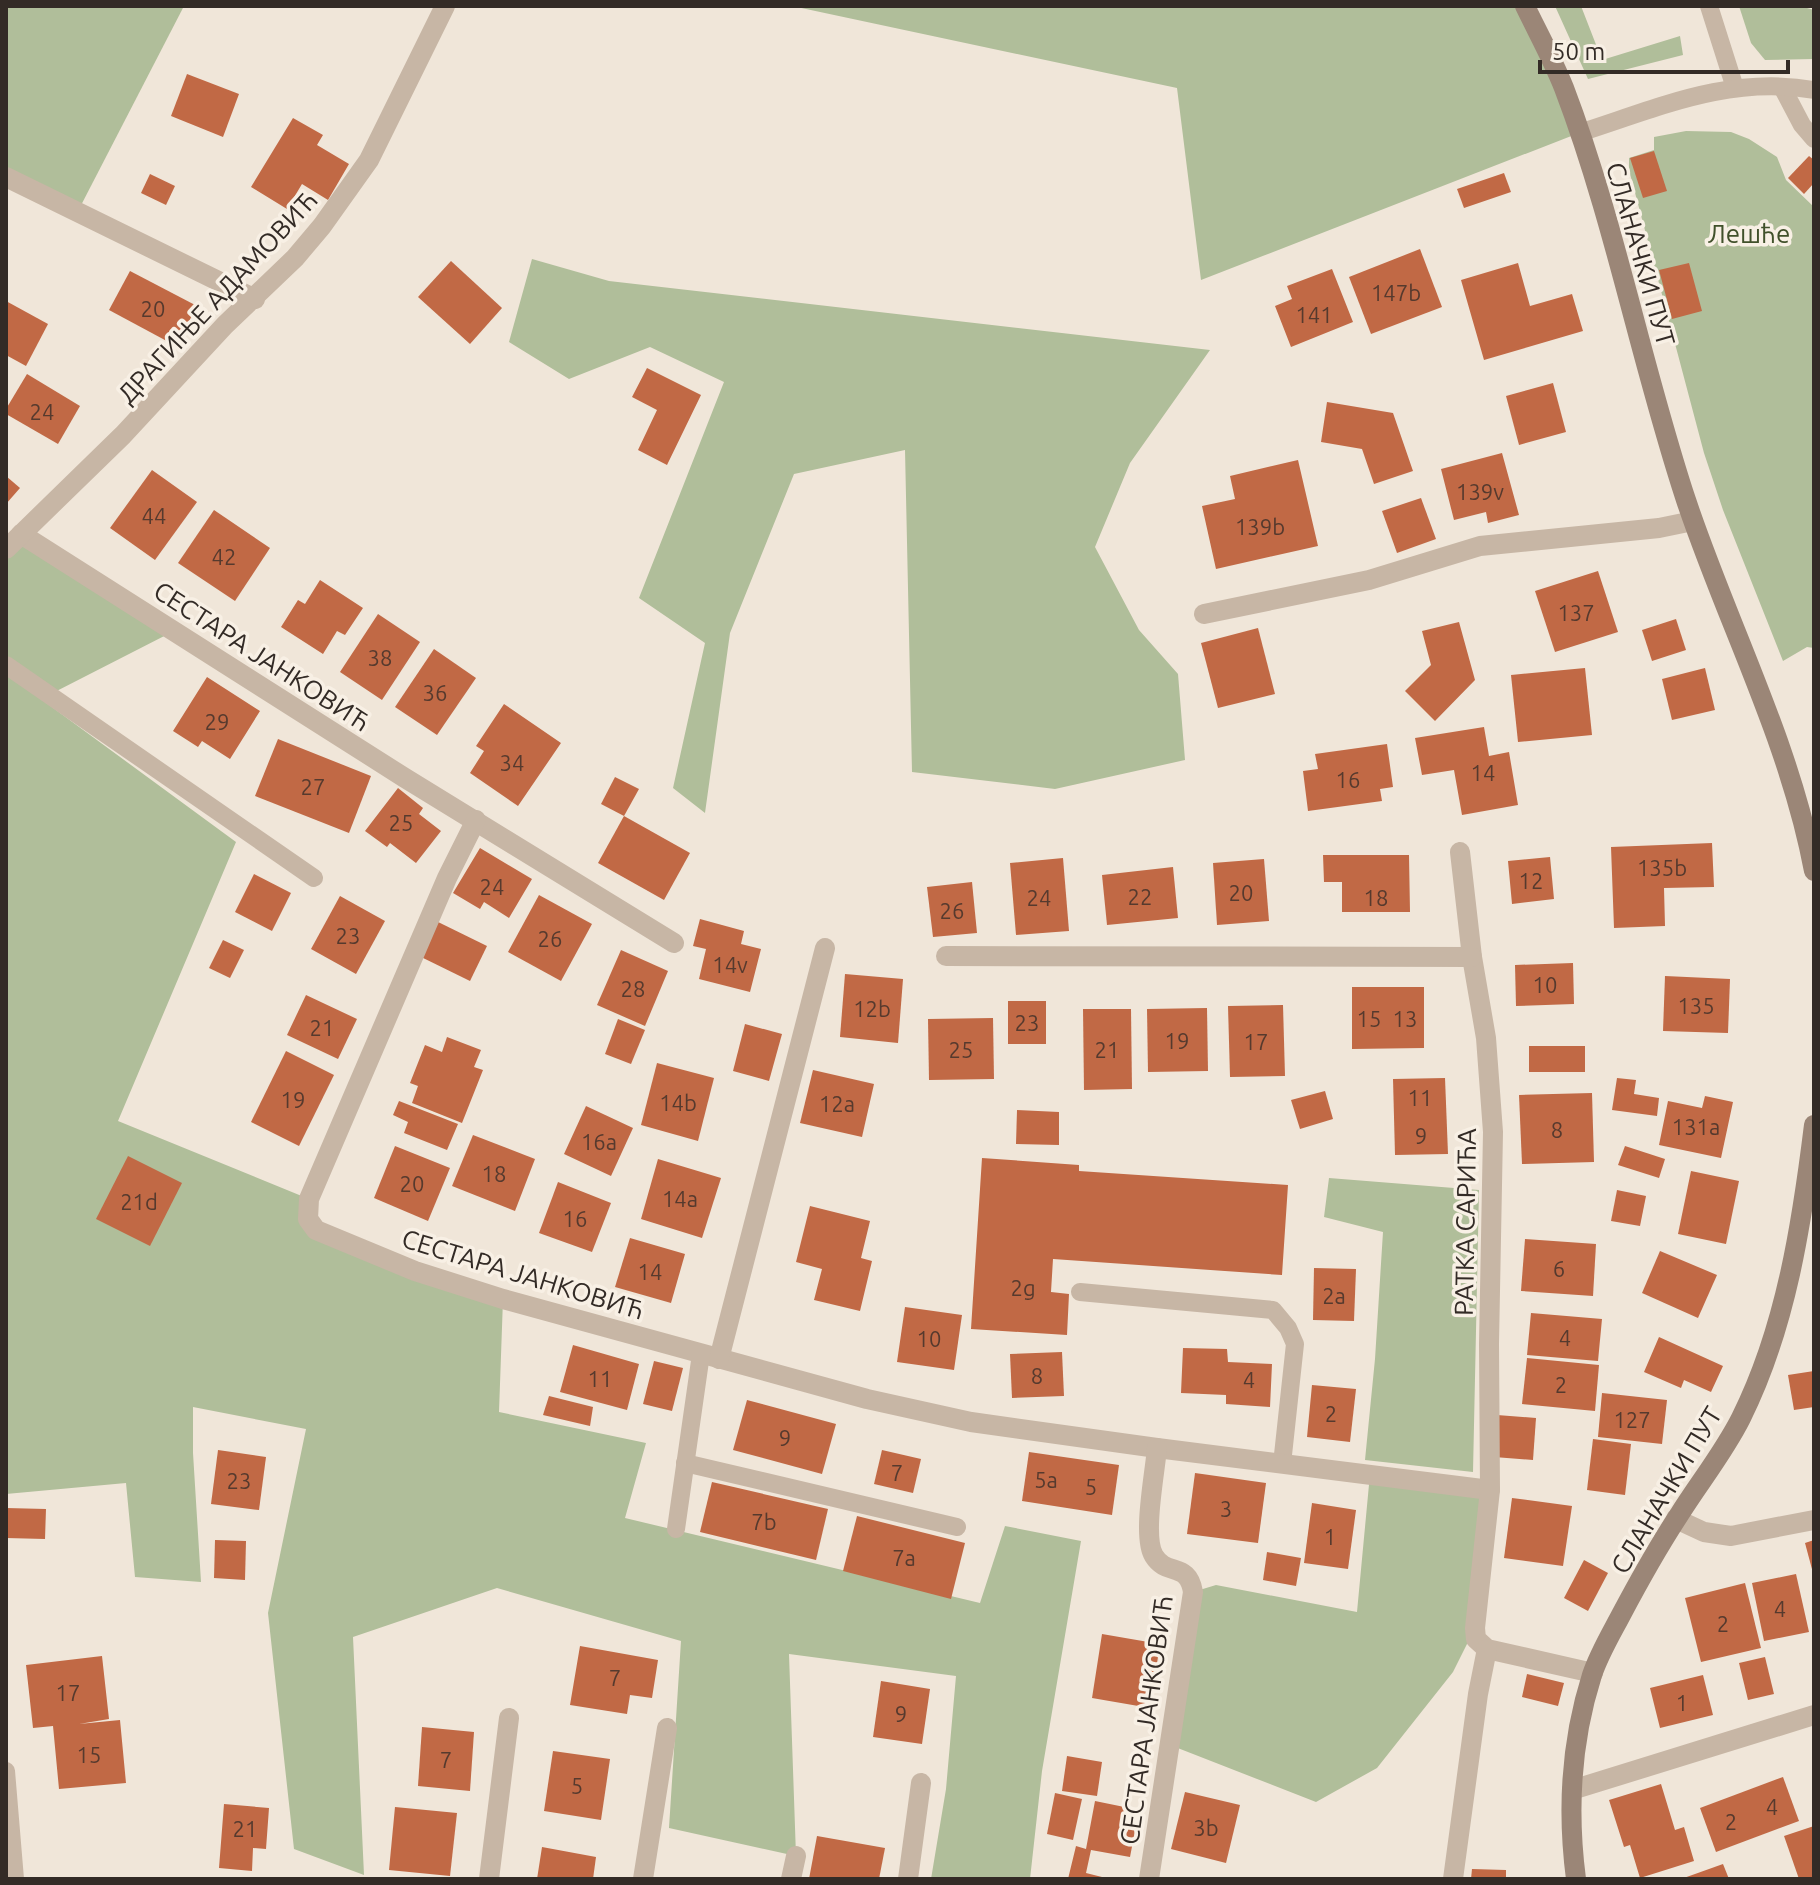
<svg xmlns="http://www.w3.org/2000/svg" width="1820" height="1885" font-family="Ubuntu,sans-serif">
<rect width="100%" height="100%" fill="#f0e6d9"/>
<!-- green -->
<g fill="#b0be9a">
<path d="M6 6H184L77 213 6 177Z"/>
<path d="M792 6H1525L1579 133 1201 280 1177 88Z"/>
<path d="M1555 6H1581L1602 60 1680 36 1683 55 1588 79Z"/>
<path d="M1739 6H1800L1814 10V59L1765 60 1751 43Z"/>
<path d="M1686 131 1731 132 1749 139 1777 157 1786 180 1814 207V648L1807 647 1783 661 1723 510 1704 453 1629 170V158L1654 150V137Z"/>
<path d="M532 259 609 281 1210 350 1130 463 1095 547 1139 630 1178 674 1185 760 1055 789 912 772 905 450 794 474 730 633 705 813 673 788 705 643 639 598 724 382 650 347 569 379 509 342Z"/>
<path d="M21 534 174 631 41 699 236 842 118 1121 309 1199 308 1219 503 1299 499 1412 646 1443 625 1518 980 1603 1005 1526 1081 1541 1042 1771 1030 1879H931L946 1789 956 1676 789 1654 796 1856 669 1828 681 1641 497 1588 353 1637 364 1875 294 1849 268 1613 306 1429 193 1407V1453L201 1582 135 1577 126 1483 6 1494V549Z"/>
<path d="M1329 1178 1479 1190 1473 1472 1365 1460 1375 1359 1383 1232 1324 1217Z"/>
<path d="M1370 1474 1490 1490 1475 1628 1453 1672 1377 1768 1316 1802 1170 1745 1193 1592 1216 1585 1357 1612Z"/>
</g>
<!-- building -->
<g fill="#c16945">
<path d="M187 74 239 94 223 137 171 116Z"/>
<path d="M293 118 323 135 317 145 349 164 328 200 302 184 287 209 251 187Z"/>
<path d="M1654 151 1667 191 1643 198 1630 158Z"/>
<path d="M1809 156 1814 160V183L1804 194 1788 178Z"/>
<path d="M1504 173 1511 192 1464 208 1457 189Z"/>
<path d="M150 174 175 186 166 205 141 193Z"/>
<path d="M1420 249 1442 307 1371 334 1349 277Z"/>
<path d="M451 261 502 308 470 344 418 297Z"/>
<path d="M1518 263 1530 306 1572 294 1583 331 1484 360 1461 280Z"/>
<path d="M1689 263 1702 311 1672 319 1659 270Z"/>
<path d="M1332 269 1353 322 1291 347 1275 306 1292 299 1287 286Z"/>
<path d="M130 271 197 306 176 346 109 310Z"/>
<path d="M6 301 48 324 26 366 6 355Z"/>
<path d="M647 368 701 395 667 465 638 450 657 410 632 397Z"/>
<path d="M27 374 80 406 58 444 6 414V409Z"/>
<path d="M1553 383 1566 432 1519 445 1506 396Z"/>
<path d="M1327 402 1393 413 1413 471 1374 484 1362 449 1321 442Z"/>
<path d="M1502 453 1519 515 1488 523 1486 512 1454 520 1441 469Z"/>
<path d="M1298 460 1318 546 1216 569 1202 506 1235 499 1230 476Z"/>
<path d="M152 470 197 502 155 560 110 528Z"/>
<path d="M6 476 20 488 6 504Z"/>
<path d="M1421 498 1436 539 1397 553 1382 511Z"/>
<path d="M214 510 270 548 235 601 178 563Z"/>
<path d="M1598 571 1618 632 1555 652 1535 591Z"/>
<path d="M320 580 363 608 345 635 337 631 323 654 281 627 298 600 305 604Z"/>
<path d="M378 614 420 642 382 700 340 672Z"/>
<path d="M1676 619 1686 650 1652 661 1642 630Z"/>
<path d="M1459 622 1475 680 1435 721 1405 691 1431 665 1422 631Z"/>
<path d="M1258 628 1275 694 1218 708 1201 643Z"/>
<path d="M434 649 476 678 437 735 395 707Z"/>
<path d="M1585 668 1592 735 1518 742 1511 675Z"/>
<path d="M1705 668 1715 710 1672 720 1662 679Z"/>
<path d="M207 677 260 711 230 759 202 741 198 747 173 731Z"/>
<path d="M504 704 561 743 518 806 470 773 484 751 476 746Z"/>
<path d="M1484 727 1489 756 1509 752 1518 805 1462 815 1454 770 1422 775 1415 738Z"/>
<path d="M278 739 371 776 349 833 255 796Z"/>
<path d="M1387 744 1393 787 1380 789 1382 801 1308 811 1303 771 1318 769 1315 754Z"/>
<path d="M615 777 639 789 624 816 601 804Z"/>
<path d="M398 788 423 808 419 814 441 831 416 863 390 843 387 847 365 831Z"/>
<path d="M624 816 690 853 664 900 598 863Z"/>
<path d="M1712 843 1714 887 1664 888 1665 926 1614 928 1611 847Z"/>
<path d="M480 848 532 879 509 918 484 902 480 909 453 893Z"/>
<path d="M1323 855H1409L1410 912H1342V882H1324Z"/>
<path d="M1550 857 1554 899 1512 904 1508 861Z"/>
<path d="M1063 858 1069 931 1016 935 1010 863Z"/>
<path d="M1264 859 1269 921 1217 925 1213 863Z"/>
<path d="M1173 867 1178 918 1107 925 1102 875Z"/>
<path d="M254 874 291 893 272 931 235 912Z"/>
<path d="M972 882 977 933 933 937 927 887Z"/>
<path d="M539 895 592 924 561 981 508 952Z"/>
<path d="M340 896 385 921 356 974 311 949Z"/>
<path d="M700 919 744 931 741 944 761 949 750 992 699 979 706 949 693 946Z"/>
<path d="M434 920 487 946 470 981 417 955Z"/>
<path d="M223 940 244 950 230 978 209 968Z"/>
<path d="M621 950 668 971 645 1026 597 1005Z"/>
<path d="M1573 963 1574 1004 1516 1006 1515 965Z"/>
<path d="M845 974 903 979 898 1043 840 1037Z"/>
<path d="M1665 976 1730 979 1728 1033 1663 1031Z"/>
<path d="M1352 987H1424V1048L1352 1049Z"/>
<path d="M306 995 357 1019 338 1059 287 1035Z"/>
<rect x="1008" y="1001" width="38" height="43"/>
<path d="M1283 1005 1285 1076 1230 1077 1228 1006Z"/>
<path d="M1207 1008 1208 1071 1148 1072 1147 1009Z"/>
<path d="M1083 1009H1131L1132 1089 1084 1090Z"/>
<path d="M993 1018 994 1079 929 1080 928 1019Z"/>
<path d="M618 1019 645 1030 631 1064 605 1054Z"/>
<path d="M745 1024 782 1034 769 1081 733 1071Z"/>
<path d="M447 1037 481 1050 474 1067 483 1070 462 1123 412 1103 418 1086 410 1083 425 1045 442 1052Z"/>
<rect x="1529" y="1046" width="56" height="26"/>
<path d="M286 1051 334 1075 299 1146 251 1122Z"/>
<path d="M657 1063 714 1078 698 1141 641 1125Z"/>
<path d="M813 1070 874 1084 862 1137 800 1123Z"/>
<path d="M1445 1078 1448 1154 1395 1155 1393 1079Z"/>
<path d="M1617 1078 1636 1080 1634 1094 1659 1098 1657 1116 1612 1110Z"/>
<path d="M1325 1091 1333 1119 1300 1129 1291 1100Z"/>
<path d="M1592 1093 1594 1162 1522 1164 1519 1095Z"/>
<path d="M1705 1096 1733 1102 1721 1158 1659 1145 1668 1101 1702 1108Z"/>
<path d="M399 1101 458 1124 447 1150 404 1133 408 1122 393 1115Z"/>
<path d="M586 1106 633 1128 611 1176 564 1154Z"/>
<path d="M1017 1110 1059 1112V1145L1016 1144Z"/>
<path d="M473 1135 535 1159 515 1211 452 1186Z"/>
<path d="M395 1146 450 1168 428 1221 374 1198Z"/>
<path d="M1625 1146 1665 1159 1659 1178 1618 1165Z"/>
<path d="M128 1156 182 1183 150 1246 96 1219Z"/>
<path d="M982 1158 1079 1165V1171L1288 1185 1282 1275 1053 1259 1051 1292 1069 1294 1067 1335 971 1329Z"/>
<path d="M658 1159 721 1178 702 1238 641 1219Z"/>
<path d="M1691 1171 1739 1181 1726 1244 1678 1234Z"/>
<path d="M558 1182 611 1203 592 1252 539 1233Z"/>
<path d="M1617 1190 1646 1196 1640 1226 1611 1221Z"/>
<path d="M810 1206 870 1221 861 1258 872 1261 860 1311 814 1300 822 1269 796 1262Z"/>
<path d="M630 1238 685 1254 671 1303 615 1287Z"/>
<path d="M1525 1239 1596 1244 1593 1296 1521 1291Z"/>
<path d="M1660 1251 1717 1275 1698 1318 1642 1293Z"/>
<path d="M1314 1268 1356 1269 1354 1321 1313 1320Z"/>
<path d="M905 1307 962 1315 954 1370 897 1362Z"/>
<path d="M1531 1313 1602 1319 1598 1361 1527 1355Z"/>
<path d="M1659 1337 1723 1366 1711 1392 1684 1380 1681 1388 1644 1372Z"/>
<path d="M573 1345 639 1364 627 1410 560 1392Z"/>
<path d="M1183 1348 1227 1349 1228 1362 1272 1364 1270 1407 1226 1404V1395L1181 1393Z"/>
<path d="M1062 1352 1064 1396 1012 1398 1010 1354Z"/>
<path d="M1527 1358 1599 1365 1595 1411 1522 1404Z"/>
<path d="M654 1361 683 1368 672 1411 643 1404Z"/>
<path d="M1814 1371V1407L1794 1410 1788 1375Z"/>
<path d="M1312 1385 1356 1389 1350 1442 1307 1437Z"/>
<path d="M1602 1393 1667 1400 1662 1444 1598 1437Z"/>
<path d="M549 1396 593 1407 590 1426 543 1415Z"/>
<path d="M747 1400 836 1424 822 1474 733 1450Z"/>
<path d="M1497 1415 1536 1418 1533 1460 1494 1457Z"/>
<path d="M1593 1439 1631 1444 1625 1495 1587 1490Z"/>
<path d="M218 1450 266 1457 259 1510 211 1504Z"/>
<path d="M882 1450 921 1459 913 1493 874 1484Z"/>
<path d="M1029 1452 1119 1465 1112 1515 1022 1501Z"/>
<path d="M1195 1473 1266 1483 1258 1543 1187 1534Z"/>
<path d="M712 1482 828 1509 816 1560 700 1532Z"/>
<path d="M1512 1498 1572 1506 1563 1566 1504 1558Z"/>
<path d="M1312 1503 1356 1510 1348 1569 1304 1563Z"/>
<path d="M6 1508 46 1509 45 1539 6 1538Z"/>
<path d="M857 1516 965 1543 951 1599 843 1571Z"/>
<path d="M215 1540 246 1541 245 1580 214 1578Z"/>
<path d="M1814 1540V1572L1813 1573 1805 1543Z"/>
<path d="M1267 1552 1301 1558 1296 1586 1263 1580Z"/>
<path d="M1584 1560 1608 1573 1588 1611 1564 1598Z"/>
<path d="M1796 1574 1809 1632 1764 1641 1752 1583Z"/>
<path d="M1745 1583 1761 1648 1701 1662 1685 1598Z"/>
<path d="M1102 1634 1160 1644 1150 1708 1092 1698Z"/>
<path d="M580 1646 658 1660 652 1698 630 1695 627 1714 570 1705Z"/>
<path d="M102 1656 109 1719 79 1724 120 1720 126 1783 59 1789 53 1726 33 1728 26 1665Z"/>
<path d="M1765 1657 1774 1694 1748 1700 1739 1663Z"/>
<path d="M1527 1674 1564 1683 1558 1706 1522 1697Z"/>
<path d="M1703 1675 1713 1715 1660 1728 1650 1688Z"/>
<path d="M881 1681 930 1689 922 1744 873 1737Z"/>
<path d="M422 1727 474 1732 470 1791 418 1786Z"/>
<path d="M553 1751 610 1759 601 1820 544 1811Z"/>
<path d="M1067 1756 1102 1762 1097 1796 1062 1791Z"/>
<path d="M1783 1777 1799 1821 1716 1852 1700 1808Z"/>
<path d="M1661 1784 1675 1830 1684 1827 1694 1861 1640 1878 1630 1845 1624 1847 1609 1800Z"/>
<path d="M1185 1792 1240 1805 1226 1863 1171 1849Z"/>
<path d="M1055 1793 1082 1799 1073 1840 1047 1834Z"/>
<path d="M1095 1801 1139 1810 1130 1857 1091 1850 1086 1873 1110 1879H1068L1076 1846 1086 1849Z"/>
<path d="M224 1804 269 1808 266 1849 253 1848 252 1871 219 1868Z"/>
<path d="M395 1807 457 1813 450 1876 389 1870Z"/>
<path d="M1814 1826V1877L1799 1879 1784 1836Z"/>
<path d="M817 1836 885 1848 879 1879H809Z"/>
<path d="M542 1847 596 1857 593 1879H537Z"/>
<path d="M1723 1864 1729 1879H1681Z"/>
<path d="M1472 1869 1506 1870V1879H1471Z"/>
</g>
<g fill="none" stroke-linecap="round" stroke-linejoin="round">
<!-- lane -->
<g stroke="#c7b6a5" stroke-width="18">
<path d="M1709 6 1735 88"/>
<path d="M1782 87 1802 125 1814 139"/>
<path d="M1579 133C1658 108 1729 75 1814 90"/>
<path d="M6 665 314 878"/>
<path d="M1080 1292 1273 1310 1288 1328 1295 1344 1282 1464"/>
<path d="M685 1463 957 1527"/>
<path d="M676 1529 701 1354"/>
<path d="M6 1771 15 1879"/>
</g>
<!-- street -->
<g stroke="#c7b6a5" stroke-width="20">
<path d="M6 177 255 299"/>
<path d="M21 534 405 778 674 943"/>
<path d="M6 549 123 435 225 325 295 258 322 226 369 160 445 6"/>
<path d="M1204 614 1369 580 1480 546 1659 528 1693 521"/>
<path d="M476 820 447 878 309 1199 308 1219 316 1230 415 1271 503 1299 867 1399 971 1422 1157 1448 1490 1490"/>
<path d="M1460 852 1472 957 1486 1038 1493 1132 1489 1344 1490 1490 1475 1628 1476 1639 1487 1649 1593 1673"/>
<path d="M946 956 1472 957"/>
<path d="M719 1359 825 948"/>
<path d="M1676 1519 1704 1532 1731 1536 1814 1520"/>
<path d="M1572 1790 1814 1715"/>
<path d="M489 1879 509 1718"/>
<path d="M643 1879 667 1728"/>
<path d="M791 1879 796 1856"/>
<path d="M908 1879 921 1783"/>
<path d="M1149 1879 1193 1592C1188 1561 1167 1577 1154 1556 1142 1537 1155 1473 1157 1448"/>
<path d="M1453 1879 1478 1694 1487 1649"/>
</g>
<!-- secondary -->
<g stroke="#9b8677" stroke-width="20">
<path d="M1525 6C1538 33 1553 60 1564 88 1615 222 1641 364 1686 500 1727 623 1790 742 1814 871"/>
<path d="M1576 1879C1567 1810 1571 1741 1592 1675 1599 1654 1611 1634 1621 1615 1639 1581 1658 1547 1679 1515 1699 1483 1724 1452 1741 1418 1786 1328 1802 1223 1814 1125"/>
</g>
</g>
<g text-anchor="middle" dominant-baseline="central" stroke-width="7" stroke-linejoin="round" paint-order="stroke">
<!-- number labels -->
<g font-size="22" fill="#563a2e">
<text x="1396" y="292">147b</text>
<text x="153" y="308">20</text>
<text x="1314" y="314">141</text>
<text x="42" y="411">24</text>
<text x="1480" y="491">139v</text>
<text x="154" y="515">44</text>
<text x="1260" y="526">139b</text>
<text x="224" y="556">42</text>
<text x="1576" y="612">137</text>
<text x="380" y="657">38</text>
<text x="435" y="692">36</text>
<text x="217" y="721">29</text>
<text x="512" y="762">34</text>
<text x="1483" y="772">14</text>
<text x="1348" y="779">16</text>
<text x="313" y="786">27</text>
<text x="401" y="822">25</text>
<text x="1662" y="867">135b</text>
<text x="1531" y="880">12</text>
<text x="492" y="886">24</text>
<text x="1241" y="892">20</text>
<text x="1140" y="896">22</text>
<text x="1039" y="897">24</text>
<text x="1376" y="897">18</text>
<text x="952" y="910">26</text>
<text x="348" y="935">23</text>
<text x="550" y="938">26</text>
<text x="730" y="964">14v</text>
<text x="1545" y="984">10</text>
<text x="633" y="988">28</text>
<text x="1696" y="1005">135</text>
<text x="872" y="1008">12b</text>
<text x="1369" y="1018">15</text>
<text x="1405" y="1018">13</text>
<text x="1027" y="1022">23</text>
<text x="322" y="1027">21</text>
<text x="1177" y="1040">19</text>
<text x="1256" y="1041">17</text>
<text x="961" y="1049">25</text>
<text x="1107" y="1049">21</text>
<text x="1420" y="1097">11</text>
<text x="293" y="1099">19</text>
<text x="678" y="1102">14b</text>
<text x="837" y="1103">12a</text>
<text x="1696" y="1126">131a</text>
<text x="1557" y="1129">8</text>
<text x="1421" y="1135">9</text>
<text x="599" y="1141">16a</text>
<text x="494" y="1173">18</text>
<text x="412" y="1183">20</text>
<text x="680" y="1198">14a</text>
<text x="139" y="1201">21d</text>
<text x="575" y="1218">16</text>
<text x="1559" y="1268">6</text>
<text x="650" y="1271">14</text>
<text x="1023" y="1287">2g</text>
<text x="1334" y="1295">2a</text>
<text x="1565" y="1337">4</text>
<text x="929" y="1338">10</text>
<text x="1037" y="1375">8</text>
<text x="600" y="1378">11</text>
<text x="1249" y="1379">4</text>
<text x="1561" y="1384">2</text>
<text x="1331" y="1413">2</text>
<text x="1632" y="1419">127</text>
<text x="785" y="1437">9</text>
<text x="897" y="1472">7</text>
<text x="1046" y="1479">5a</text>
<text x="239" y="1480">23</text>
<text x="1091" y="1486">5</text>
<text x="1226" y="1508">3</text>
<text x="764" y="1521">7b</text>
<text x="1330" y="1536">1</text>
<text x="904" y="1557">7a</text>
<text x="1780" y="1608">4</text>
<text x="1723" y="1623">2</text>
<text x="615" y="1677">7</text>
<text x="68" y="1692">17</text>
<text x="1682" y="1702">1</text>
<text x="901" y="1713">9</text>
<text x="89" y="1754">15</text>
<text x="446" y="1759">7</text>
<text x="577" y="1785">5</text>
<text x="1772" y="1806">4</text>
<text x="1731" y="1821">2</text>
<text x="1206" y="1827">3b</text>
<text x="245" y="1828">21</text>
</g>
<!-- park labels -->
<g font-size="26" fill="#41512b" stroke="#f8f0e5">
<text x="1749" y="233">Лешће</text>
</g>
<!-- street labels -->
<g font-size="26" fill="#332b26" stroke="#f8f0e5">
<text transform="translate(1641 254) rotate(74)">СЛАНАЧКИ ПУТ</text>
<text transform="translate(217 297) rotate(-47)">ДРАГИЊЕ АДАМОВИЋ</text>
<text transform="translate(262 656) rotate(33)">СЕСТАРА ЈАНКОВИЋ</text>
<text transform="translate(1465 1222) rotate(-89)">РАТКА САРИЋА</text>
<text transform="translate(523 1274) rotate(17)">СЕСТАРА ЈАНКОВИЋ</text>
<text transform="translate(1666 1490) rotate(-59)">СЛАНАЧКИ ПУТ</text>
<text transform="translate(1146 1720) rotate(-82)">СЕСТАРА ЈАНКОВИЋ</text>
</g>
</g>
<!-- border -->
<rect width="1820" height="1885" fill="none" stroke="#332b26" stroke-width="16"/>
<!-- scale -->
<path d="M1540 60v12h248v-12" fill="none" stroke="#332b26" stroke-width="4"/>
<text x="1552" y="60" font-size="24" fill="#332b26" stroke="#f8f0e5" stroke-width="6" paint-order="stroke">50 m</text>
</svg>
